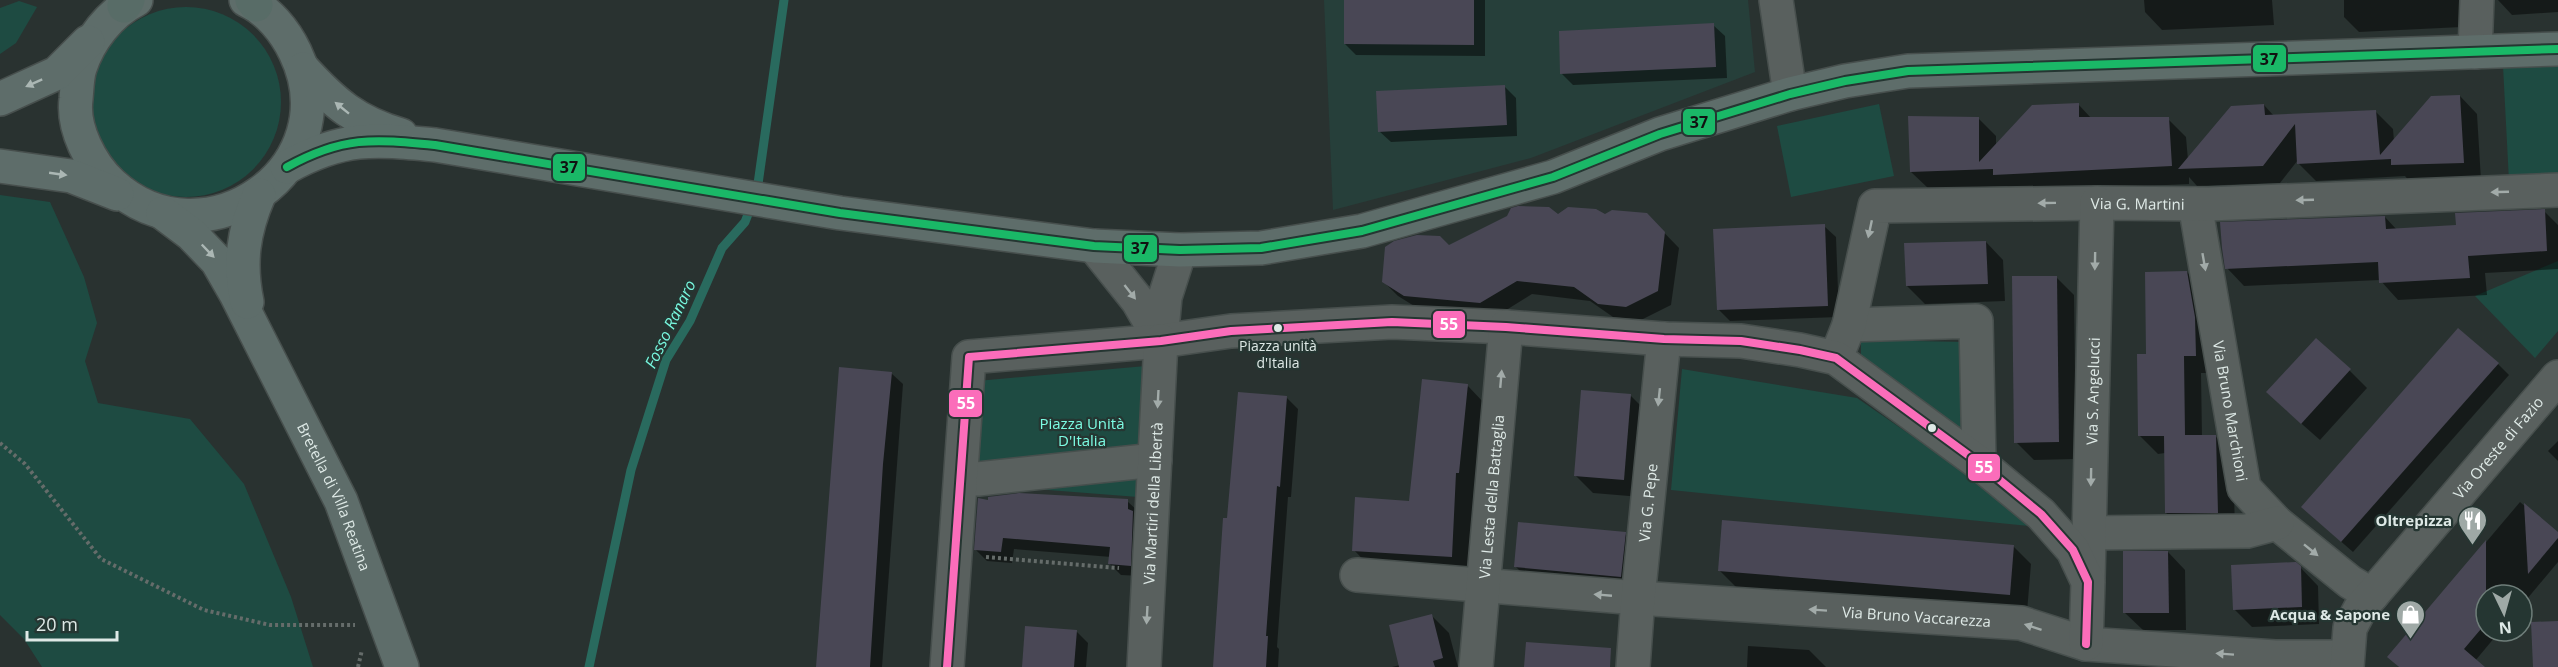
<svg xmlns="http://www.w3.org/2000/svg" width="2558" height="667" font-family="'Open Sans',sans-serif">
<rect width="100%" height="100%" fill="#293230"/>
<!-- built -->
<path fill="#263f3a" d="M1324 0H1748L1755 72 1531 158 1333 210Z"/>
<!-- green -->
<g fill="#1e4b42">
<path d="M19 1 37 7 16 43 0 54V8Z"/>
<circle cx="186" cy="102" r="95"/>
<path d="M2558 65V180L2509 181 2503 66Z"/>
<path d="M1879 104 1894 176 1791 197 1777 126Z"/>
<path d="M0 195 50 202 84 277 97 323 85 361 98 403 190 419 244 484 291 597 313 667H42L24 639 0 615Z"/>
<path d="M2558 261V331L2535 358 2475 296Z"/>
<path d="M1861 340 1965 342V434L1861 357Z"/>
<path d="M1146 366 1138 497 973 484 977 381Z"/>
<path d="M1682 369 1857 398 2021 511 2029 526 1671 490Z"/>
</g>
<!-- shadow -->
<g fill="#0007">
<path d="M1346 0H1485V56L1356 55 1345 44Z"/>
<path d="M2144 0H2272L2274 25 2162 30 2145 12Z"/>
<path d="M2344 0H2481L2462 27 2359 32 2344 17Z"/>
<path d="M2498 0H2558V12L2512 15Z"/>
<path d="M1713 25 1725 36 1727 78 1573 85 1561 73Z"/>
<path d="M1504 86 1516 98 1517 136 1391 142 1379 131Z"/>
<path d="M2460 96 2477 114 2481 180 2410 182 2405 176 2316 181 2298 163V160L2280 183 2197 186 2189 177V184L2012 192 2007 186 1929 189 1911 172 1978 118 1996 136V146L2078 104 2092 119H2168L2186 137 2188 160 2264 105 2274 116 2375 111 2393 129 2394 141Z"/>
<path d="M2544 211 2558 225V269L2485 273 2487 295 2398 300 2380 280 2244 286 2227 268 2385 217 2397 230 2457 226Z"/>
<path d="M1647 215 1679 248 1671 305 1641 320 1613 317 1590 301 1532 294 1495 317 1419 309 1398 296 1383 281 1449 247 1558 216Z"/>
<path d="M1824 226 1836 237 1839 317 1730 321 1718 309Z"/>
<path d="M1986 242 2003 260 2005 301 1925 304 1907 286Z"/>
<path d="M2187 272 2205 290 2213 373H2201L2202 436H2215L2233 454 2235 530H2184L2166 513 2165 453 2158 454 2140 436 2148 356Z"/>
<path d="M2056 277 2074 295 2076 459 2034 460 2016 442Z"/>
<path d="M2498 364 2509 375 2353 552 2314 518Z"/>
<path d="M2349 370 2367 388 2320 440 2286 410Z"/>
<path d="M891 373 903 384 882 667H818Z"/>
<path d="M1468 386 1485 404 1476 490H1474L1469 574 1371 568 1354 550 1410 502Z"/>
<path d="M1631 396 1648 413 1641 497 1593 493 1575 475Z"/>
<path d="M1287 398 1298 409 1291 497H1288L1277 647 1279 649 1278 667H1214Z"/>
<path d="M2558 441V461L2548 451Z"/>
<path d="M979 500 1127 501 1139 512 1141 576 1121 575 1110 564 1111 557 1014 549 1012 563 987 561 976 550Z"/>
<path d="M2520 502 2558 534V562L2522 605V595H2486V631H2500L2475 661 2483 667H2399L2389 657Z"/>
<path d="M1625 534 1643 552 1639 594 1533 584 1516 567Z"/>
<path d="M2013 546 2031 564 2027 612 1737 588 1719 570Z"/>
<path d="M2168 552 2185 570 2186 630H2143L2125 613Z"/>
<path d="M2300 567 2318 586 2319 624 2252 627 2235 610Z"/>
<path d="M1432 616 1449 633 1458 667H1392L1400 665Z"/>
<path d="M1077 632 1088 643 1086 667H1023Z"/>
<path d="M1748 646 1809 650 1826 667H1747Z"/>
</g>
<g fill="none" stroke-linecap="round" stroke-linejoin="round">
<!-- stream -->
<path stroke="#296a5e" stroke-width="9" d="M589 667 631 470 666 360 690 321 722 248 745 222 757 191 784 0"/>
</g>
<!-- building -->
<g fill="#494755">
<path d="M1344 0H1474V45L1344 44Z"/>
<path d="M1714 23 1716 67 1560 74 1559 31Z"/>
<path d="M1505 85 1507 125 1378 132 1376 91Z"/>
<path d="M2460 95 2464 163 2391 165V159L2297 164 2295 124 2263 166 2178 169 2231 106 2264 104 2265 115 2376 110 2380 155 2431 96Z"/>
<path d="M2079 103V117H2169L2172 166 1993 175V169L1910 172 1908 116 1979 117V162L2032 105Z"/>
<path d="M1518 206 1549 207 1558 214 1568 207 1596 209 1605 214 1612 210 1647 213 1665 232 1658 291 1626 307 1598 304 1574 287 1517 281 1480 303 1404 296 1382 282 1385 247 1394 241 1417 235 1440 236 1449 245 1507 216 1511 208Z"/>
<path d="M2545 209 2547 251 2468 256 2470 278 2379 283 2378 262 2225 269 2222 248 2220 222 2385 216 2386 229 2456 225 2455 213Z"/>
<path d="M1825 224 1828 306 1717 310 1713 229Z"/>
<path d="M1986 241 1988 284 1906 286 1904 243Z"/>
<path d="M2187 271 2195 317 2196 356H2184L2185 435H2216L2218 513H2165L2164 436H2138L2137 354H2146L2145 272Z"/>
<path d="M2012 276H2057L2059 442 2014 443Z"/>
<path d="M2458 328 2499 363 2341 542 2301 507Z"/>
<path d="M2316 338 2351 369 2301 424 2266 392Z"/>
<path d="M839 367 892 372 883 464 870 667H816Z"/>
<path d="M1422 379 1468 384 1459 473H1456L1452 557 1352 551 1355 497 1409 501Z"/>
<path d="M1581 390 1631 394 1624 480 1574 476Z"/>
<path d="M1238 392 1287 396 1280 487 1277 486 1266 636H1268L1266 667H1213L1223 518H1227Z"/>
<path d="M1019 493 1128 499V509L1133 511 1131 566 1108 564 1110 547 1003 538 1001 552 974 550 978 498 988 500V497Z"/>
<path d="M2524 503 2558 532V538L2528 574Z"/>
<path d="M1722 520 2014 545 2010 595 1718 571Z"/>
<path d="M1518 522 1626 532 1621 577 1514 567Z"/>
<path d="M2486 540V623L2464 649 2485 667H2399L2387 657Z"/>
<path d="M2123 551H2168L2169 613H2123Z"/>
<path d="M2296 562 2301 566 2302 607 2233 610 2231 565Z"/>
<path d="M1432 614 1443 658 1433 661 1435 667H1399L1389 625Z"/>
<path d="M2558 621V667H2533L2531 622Z"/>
<path d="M1025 626 1077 630 1074 667H1022Z"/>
<path d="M1526 642 1611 648 1610 667H1524Z"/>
</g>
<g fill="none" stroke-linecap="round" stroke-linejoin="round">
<defs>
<g id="minor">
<path d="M1776 0 1790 94"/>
<path d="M2475 52 2477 0"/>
<path id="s1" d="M2195 204 2244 488 2277 523 2350 582 2372 595"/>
<path d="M1094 246 1138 301 1161 341 1165 297 1180 250"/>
<path d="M1849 325 1976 321 1979 463"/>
<path id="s2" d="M1836 358 1849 325 1875 206 2097 203 2209 204 2558 190"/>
<path d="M961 477 978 479 1155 460"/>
<path d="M2090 533 2247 531 2277 523"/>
<path id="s3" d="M1357 575 1638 598 2021 623 2086 644 2275 657H2347"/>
<path id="s4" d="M2088 579 2097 203"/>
<path d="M947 667 969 357 1161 341 1231 331 1392 322 1506 327 1664 339 1741 341 1800 350 1836 358 1979 463 2041 514 2073 550 2088 582 2086 644"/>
<path id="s5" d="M1144 667 1161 341"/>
<path id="s6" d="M1476 667 1506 327"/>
<path id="s7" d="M1633 667 1638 598 1664 339"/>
<path id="s8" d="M2347 667 2350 628 2360 609 2558 377"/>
</g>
<g id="major">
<path d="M136 0C110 13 89 40 80 68 77 77 77 89 76 99 72 128 91 165 112 184 205 269 351 167 295 52 285 31 268 10 246 0"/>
<path d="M303 69C334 103 356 122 401 135"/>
<path d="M0 99 57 73 88 42"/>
<path d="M0 166 71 176 117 194"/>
<path d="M287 167C343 136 373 139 435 145L840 213 1094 246 1180 250 1261 248 1362 231 1553 177 1660 134 1790 94 1845 81 1908 71 2558 49"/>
<path id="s9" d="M163 213 191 234 217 261 236 294 341 501 402 667"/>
<path d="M247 302C239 263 243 232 259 195"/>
</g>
<g id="highway">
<path d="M252 0 256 5"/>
<path d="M124 6 128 0"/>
</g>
</defs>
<!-- minor casing -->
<use href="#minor" stroke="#474f4d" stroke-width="36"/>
<!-- major casing -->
<use href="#major" stroke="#474f4d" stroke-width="36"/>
<!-- highway casing -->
<use href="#highway" stroke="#474f4d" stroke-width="36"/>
<!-- path -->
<g stroke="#656c6a" stroke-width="4" stroke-dasharray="3 3" stroke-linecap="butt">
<path d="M0 443 25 464 101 559 204 610 270 625H355"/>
<path d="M986 557 1119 568"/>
<path d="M358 667 362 650"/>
</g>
<!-- minor -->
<use href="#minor" stroke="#59605e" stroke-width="33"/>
<!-- major -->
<use href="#major" stroke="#5e6d6a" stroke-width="33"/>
<!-- highway -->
<use href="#highway" stroke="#586c67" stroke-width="33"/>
<defs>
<path id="bus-1" d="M947 667 969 357 1161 341 1231 331 1392 322 1506 327 1664 339 1741 341 1800 350 1836 358 1979 463 2041 514 2073 550 2088 582 2086 644"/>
<path id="bus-2" d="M287 167C343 136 373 139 435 145L840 213 1094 246 1180 250 1261 248 1362 231 1553 177 1660 134 1790 94 1845 81 1908 71 2558 49"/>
</defs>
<!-- bus-1 casing -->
<use href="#bus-1" stroke="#253632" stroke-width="12"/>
<!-- bus-2 casing -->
<use href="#bus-2" stroke="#253632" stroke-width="12"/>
<!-- bus-1 -->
<use href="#bus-1" stroke="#fb6dba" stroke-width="8"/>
<!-- bus-2 -->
<use href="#bus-2" stroke="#1ab867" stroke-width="8"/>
</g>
<!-- one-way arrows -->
<defs><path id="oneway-solid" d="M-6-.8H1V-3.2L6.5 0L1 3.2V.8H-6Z" transform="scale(1.5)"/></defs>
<g fill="#abb7b4">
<use href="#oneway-solid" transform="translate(34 83) rotate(156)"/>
<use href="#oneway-solid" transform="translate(342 108) rotate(-141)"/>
<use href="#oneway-solid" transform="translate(58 174) rotate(8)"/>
<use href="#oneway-solid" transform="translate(208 251) rotate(46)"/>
</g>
<g fill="#a2aba9">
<use href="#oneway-solid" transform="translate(2500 192) rotate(178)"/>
<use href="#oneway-solid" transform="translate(2305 200) rotate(178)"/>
<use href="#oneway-solid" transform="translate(2047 203) rotate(179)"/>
<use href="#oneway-solid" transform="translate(1870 229) rotate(102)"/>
<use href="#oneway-solid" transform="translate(2095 261) rotate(91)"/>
<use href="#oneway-solid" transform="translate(2204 262) rotate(80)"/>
<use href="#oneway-solid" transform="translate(1130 292) rotate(52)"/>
<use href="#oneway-solid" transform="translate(1501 379) rotate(-85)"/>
<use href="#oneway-solid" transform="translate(1659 397) rotate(96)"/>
<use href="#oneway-solid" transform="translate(1158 399) rotate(93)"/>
<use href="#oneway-solid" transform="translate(2091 477) rotate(91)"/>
<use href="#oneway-solid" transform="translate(2311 550) rotate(39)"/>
<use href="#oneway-solid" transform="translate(1603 595) rotate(-175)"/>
<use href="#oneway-solid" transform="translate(1818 610) rotate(-176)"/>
<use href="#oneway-solid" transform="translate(1147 615) rotate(93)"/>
<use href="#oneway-solid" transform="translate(2033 627) rotate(-162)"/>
<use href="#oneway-solid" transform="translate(2225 654) rotate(-176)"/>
</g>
<!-- icons -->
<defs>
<symbol id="restaurant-pin" viewBox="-11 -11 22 30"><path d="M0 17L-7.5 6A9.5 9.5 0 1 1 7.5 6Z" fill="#9fa9a6" stroke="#253632"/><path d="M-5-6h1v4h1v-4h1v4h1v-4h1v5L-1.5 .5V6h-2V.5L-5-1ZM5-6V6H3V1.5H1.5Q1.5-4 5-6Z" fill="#fff"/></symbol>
<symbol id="shop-pin" viewBox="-11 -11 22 30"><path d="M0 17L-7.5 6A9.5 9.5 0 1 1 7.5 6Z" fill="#9fa9a6" stroke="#253632"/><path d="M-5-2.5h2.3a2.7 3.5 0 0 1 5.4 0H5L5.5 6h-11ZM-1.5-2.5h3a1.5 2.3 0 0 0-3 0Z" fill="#fff"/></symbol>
</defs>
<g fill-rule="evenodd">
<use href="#restaurant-pin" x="2456" y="504" width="33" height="45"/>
<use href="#shop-pin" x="2394" y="598" width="33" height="45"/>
</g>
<!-- markers -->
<g fill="#dee9e6" stroke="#253632" stroke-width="2">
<circle cx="1278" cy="328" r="5"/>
<circle cx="1932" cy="428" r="5"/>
</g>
<g text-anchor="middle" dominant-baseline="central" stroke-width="4.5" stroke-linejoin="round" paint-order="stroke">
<!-- bus labels -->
<g font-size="14" fill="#dee9e6" stroke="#253632">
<text x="1278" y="345">Piazza unità<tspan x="1278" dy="17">d'Italia</tspan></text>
</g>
<!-- street labels -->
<g font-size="15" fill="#dee9e6" stroke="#253632">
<text stroke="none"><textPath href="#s2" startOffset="420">Via G. Martini</textPath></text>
<text stroke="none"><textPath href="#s4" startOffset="188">Via S. Angelucci</textPath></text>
<text stroke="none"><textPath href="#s1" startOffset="210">Via Bruno Marchioni</textPath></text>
<text stroke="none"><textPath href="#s8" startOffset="273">Via Oreste di Fazio</textPath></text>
<text stroke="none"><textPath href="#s6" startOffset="171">Via Lesta della Battaglia</textPath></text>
<text stroke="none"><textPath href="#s9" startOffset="336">Bretella di Villa Reatina</textPath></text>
<text stroke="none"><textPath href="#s7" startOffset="165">Via G. Pepe</textPath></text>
<text stroke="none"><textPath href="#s5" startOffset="164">Via Martiri della Libertà</textPath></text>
<text stroke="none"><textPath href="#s3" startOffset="561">Via Bruno Vaccarezza</textPath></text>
</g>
<!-- park labels -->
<g font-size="15" fill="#7cfce3" stroke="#253632">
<text x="1082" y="423">Piazza Unità<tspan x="1082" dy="17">D'Italia</tspan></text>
</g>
<!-- poi labels -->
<g font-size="15" font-weight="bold" fill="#dee9e6" stroke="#253632" text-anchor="end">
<text x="2452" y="520">Oltrepizza</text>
<text x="2390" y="614">Acqua &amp; Sapone</text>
</g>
<!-- water labels -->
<g font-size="16" font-style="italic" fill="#79f9e0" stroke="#253632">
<text transform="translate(670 324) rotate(-64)">Fosso Ranaro</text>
</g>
</g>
<g stroke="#253632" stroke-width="2">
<rect x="2252" y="44" width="35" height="29" rx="6" fill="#1ab867"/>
<rect x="1682" y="108" width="34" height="28" rx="6" fill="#1ab867"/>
<rect x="552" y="153" width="34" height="29" rx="6" fill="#1ab867"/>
<rect x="1123" y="234" width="35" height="29" rx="6" fill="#1ab867"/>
<rect x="1432" y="310" width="34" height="29" rx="6" fill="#fb6dba"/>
<rect x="948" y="389" width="35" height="29" rx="6" fill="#fb6dba"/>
<rect x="1967" y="453" width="34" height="29" rx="6" fill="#fb6dba"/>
</g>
<g font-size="16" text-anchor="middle" font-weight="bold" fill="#fff">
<text x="1449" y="330">55</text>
<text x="966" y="409">55</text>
<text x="1984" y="473">55</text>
</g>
<g font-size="16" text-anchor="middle" font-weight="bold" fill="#111">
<text x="2269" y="65">37</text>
<text x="1699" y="128">37</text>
<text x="569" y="173">37</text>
<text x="1140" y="254">37</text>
</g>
<!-- north arrow -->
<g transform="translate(2504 613) rotate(175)"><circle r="28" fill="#253632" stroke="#6f7e7a" stroke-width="1.5"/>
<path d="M0-4.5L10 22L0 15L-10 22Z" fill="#9fa9a6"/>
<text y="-9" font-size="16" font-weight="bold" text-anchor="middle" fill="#dee9e6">N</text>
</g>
<!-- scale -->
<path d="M27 631v9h90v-9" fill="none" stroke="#dee9e6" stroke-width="3"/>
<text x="36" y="631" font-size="18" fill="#dee9e6" stroke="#253632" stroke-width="4.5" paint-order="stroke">20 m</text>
</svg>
